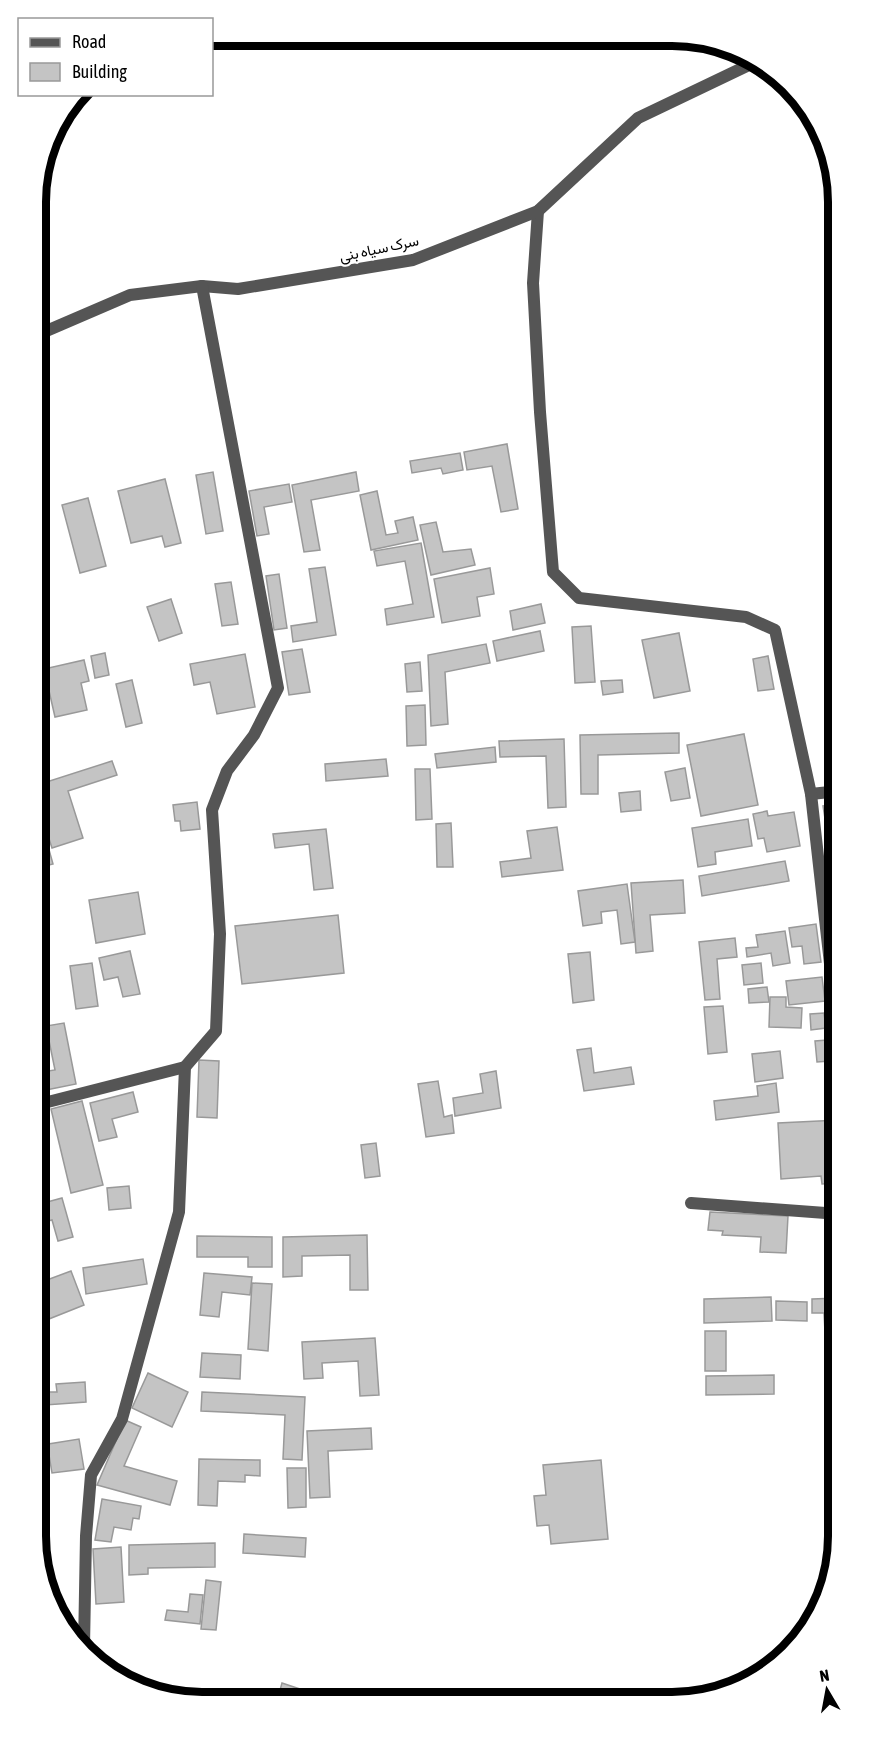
<svg xmlns="http://www.w3.org/2000/svg" width="875" height="1738" font-family="'Asap Condensed',Vazirmatn,sans-serif">
<rect width="100%" height="100%" fill="#fff"/>
<!-- building -->
<g fill="#c4c4c4" stroke="#999" stroke-width="1.5">
<path d="M507 444 518 509 501 512 492 466 467 470 464 452Z"/>
<path d="M460 453 463 470 443 474 441 468 412 473 410 461Z"/>
<path d="M213 472 223 531 206 534 196 475Z"/>
<path d="M356 472 359 491 311 500 320 550 304 552 292 485Z"/>
<path d="M165 479 181 543 165 547 162 536 131 543 118 491Z"/>
<path d="M289 484 292 502 264 507 269 534 257 536 249 491Z"/>
<path d="M377 491 386 535 398 533 395 521 413 517 418 540 371 550 360 495Z"/>
<path d="M88 498 106 566 80 573 62 505Z"/>
<path d="M436 522 443 552 471 549 475 565 431 575 420 525Z"/>
<path d="M421 543 434 617 387 625 385 609 413 604 405 561 377 566 374 551Z"/>
<path d="M325 567 336 635 293 642 291 626 317 622 309 569Z"/>
<path d="M490 568 494 594 477 597 480 616 442 623 434 579Z"/>
<path d="M279 574 287 628 274 630 266 576Z"/>
<path d="M231 582 238 624 222 626 215 584Z"/>
<path d="M171 599 182 633 159 641 147 607Z"/>
<path d="M541 604 545 623 513 630 510 611Z"/>
<path d="M591 626 595 682 575 683 572 627Z"/>
<path d="M540 631 544 651 497 661 493 641Z"/>
<path d="M679 633 690 691 654 698 642 640Z"/>
<path d="M486 644 490 663 445 672 448 724 431 726 428 655Z"/>
<path d="M302 649 310 692 289 695 282 652Z"/>
<path d="M105 653 109 675 95 678 91 656Z"/>
<path d="M245 654 255 707 217 714 210 682 194 685 190 664Z"/>
<path d="M768 656 774 689 758 691 753 659Z"/>
<path d="M84 660 89 681 81 683 87 710 55 717 44 669Z"/>
<path d="M420 662 422 691 407 692 405 664Z"/>
<path d="M40 673 49 713 37 716V674Z"/>
<path d="M132 680 142 723 126 727 116 684Z"/>
<path d="M622 680 623 692 603 695 601 681Z"/>
<path d="M425 705 426 745 407 746 406 706Z"/>
<path d="M679 733V753L598 755V794H581L580 735Z"/>
<path d="M744 734 758 805 701 816 687 745Z"/>
<path d="M564 739 566 807 548 808 546 756 500 757 499 741Z"/>
<path d="M495 747 496 762 437 768 435 754Z"/>
<path d="M386 759 388 776 326 781 325 764Z"/>
<path d="M112 761 117 775 68 791 83 838 52 848 42 817 37 818V785Z"/>
<path d="M685 768 690 798 671 801 665 772Z"/>
<path d="M415 769H430L432 819 416 820Z"/>
<path d="M640 791 641 810 621 812 619 793Z"/>
<path d="M197 802 200 829 181 831 180 821H175L173 805Z"/>
<path d="M839 804V842L829 844 823 806Z"/>
<path d="M767 811 768 816 794 812 800 846 767 852 764 838 758 839 753 814Z"/>
<path d="M748 819 752 846 715 852 716 864 698 867 692 828Z"/>
<path d="M41 821 53 864 37 868V823Z"/>
<path d="M451 823 453 867H437L436 824Z"/>
<path d="M557 827 563 870 502 877 500 862 531 858 527 831Z"/>
<path d="M326 829 333 888 314 890 309 844 275 848 273 834Z"/>
<path d="M785 861 789 881 702 896 699 876Z"/>
<path d="M839 870V890L835 891 832 871Z"/>
<path d="M683 880 685 913 650 915 653 951 636 953 631 883Z"/>
<path d="M627 884 635 942 621 944 617 910 601 912 602 923 583 926 578 891Z"/>
<path d="M138 892 145 934 96 943 89 900Z"/>
<path d="M338 915 344 973 242 984 235 926Z"/>
<path d="M816 924 821 962 804 964 802 946 792 947 789 928Z"/>
<path d="M785 931 790 963 773 966 771 953 747 957 746 948 758 947 756 935Z"/>
<path d="M735 938 737 957 717 959 720 999 705 1000 699 942Z"/>
<path d="M130 951 140 994 123 997 118 977 104 980 99 958Z"/>
<path d="M590 952 594 1000 573 1003 568 954Z"/>
<path d="M92 963 98 1006 76 1009 70 966Z"/>
<path d="M761 963 763 983 744 985 742 965Z"/>
<path d="M822 977 825 1001 789 1005 786 981Z"/>
<path d="M767 987 769 1002 749 1003 748 989Z"/>
<path d="M770 997H786V1007L802 1008 801 1028 769 1027Z"/>
<path d="M723 1006 727 1052 708 1054 704 1007Z"/>
<path d="M824 1013 826 1028 811 1030 810 1014Z"/>
<path d="M64 1023 76 1084 36 1092V1073L55 1070 46 1026Z"/>
<path d="M827 1040 830 1061 817 1062 815 1041Z"/>
<path d="M591 1048 594 1073 631 1067 634 1084 584 1091 577 1050Z"/>
<path d="M780 1051 783 1078 755 1082 752 1054Z"/>
<path d="M199 1060 219 1061 217 1118 197 1117Z"/>
<path d="M496 1071 501 1108 455 1116 453 1098 483 1093 480 1074Z"/>
<path d="M438 1081 444 1117 452 1115 454 1133 426 1137 418 1084Z"/>
<path d="M776 1083 779 1112 716 1120 714 1101 758 1096 757 1086Z"/>
<path d="M133 1092 138 1112 112 1119 117 1137 99 1141 90 1103Z"/>
<path d="M82 1101 103 1185 71 1193 51 1109Z"/>
<path d="M839 1120V1183L822 1184 821 1176 781 1179 778 1123Z"/>
<path d="M376 1143 380 1176 365 1178 361 1145Z"/>
<path d="M129 1186 131 1208 109 1210 107 1188Z"/>
<path d="M62 1198 73 1237 58 1241 52 1220 36 1224V1205Z"/>
<path d="M710 1212 788 1216 786 1253 760 1252 761 1237 722 1235 723 1231 708 1230Z"/>
<path d="M367 1235 368 1290H350V1255L302 1256V1276L283 1277V1237Z"/>
<path d="M197 1236 272 1237V1267H248V1257H197Z"/>
<path d="M143 1259 147 1284 86 1294 83 1268Z"/>
<path d="M71 1271 84 1305 44 1321 49 1334 36 1339V1284Z"/>
<path d="M204 1273 252 1277 250 1295 222 1292 219 1317 200 1315Z"/>
<path d="M252 1283 272 1284 268 1351 248 1349Z"/>
<path d="M771 1297 772 1321 704 1323V1299Z"/>
<path d="M839 1298V1332H825L824 1313H812V1299Z"/>
<path d="M776 1301 807 1302V1321L776 1320Z"/>
<rect x="705" y="1331" width="21" height="40"/>
<path d="M375 1338 379 1395 360 1396 358 1361 322 1363 323 1378 304 1379 302 1342Z"/>
<path d="M202 1353 241 1355 240 1379 200 1377Z"/>
<path d="M148 1373 188 1392 172 1427 132 1408Z"/>
<path d="M774 1375V1394L706 1395V1376Z"/>
<path d="M85 1382 86 1402 45 1405 44 1392H57L56 1384Z"/>
<path d="M202 1392 305 1397 302 1460 283 1459 285 1415 201 1411Z"/>
<path d="M125 1420 141 1427 124 1466 177 1481 170 1505 97 1485Z"/>
<path d="M371 1428 372 1449 328 1451 330 1497 310 1498 307 1431Z"/>
<path d="M79 1439 84 1469 52 1473 49 1455 36 1457V1446Z"/>
<path d="M41 1459 45 1500 36 1501V1460Z"/>
<path d="M199 1459 260 1460V1476L245 1475V1482L218 1481 217 1506 198 1505Z"/>
<path d="M601 1460 608 1539 551 1544 549 1525 537 1526 534 1496 546 1495 543 1465Z"/>
<path d="M287 1468H306V1507L288 1508Z"/>
<path d="M102 1499 141 1506 139 1519 133 1518 131 1530 114 1527 111 1542 95 1540Z"/>
<path d="M45 1532 48 1559 40 1560 36 1534Z"/>
<path d="M244 1534 306 1538 305 1557 243 1553Z"/>
<path d="M215 1543V1567L148 1568V1574L129 1575V1545Z"/>
<path d="M121 1547 124 1602 96 1604 93 1549Z"/>
<path d="M206 1580 221 1582 216 1630 201 1629Z"/>
<path d="M54 1587 57 1606H56L45 1589Z"/>
<path d="M190 1594 203 1595 200 1624 165 1620 167 1610 188 1612Z"/>
<path d="M282 1683 300 1689 296 1701H277Z"/>
</g>
<g fill="none" stroke-linecap="round" stroke-linejoin="round">
<!-- street -->
<g stroke="#555" stroke-width="12">
<path d="M538 211 533 283 540 412 553 572 579 598 746 617 775 630 811 794 839 791"/>
<path d="M37 335 130 295 202 286 238 289 413 260 538 211 638 118 753 63"/>
<path d="M811 794 839 1044"/>
<path d="M36 1105 185 1067"/>
<path d="M691 1203 839 1214"/>
<path d="M84 1647 86 1536 91 1475 122 1419 179 1212 185 1067 216 1031 220 934 212 810 227 771 254 735 278 688 202 286"/>
</g>
</g>
<g text-anchor="middle" dominant-baseline="central" stroke-width="4.5" stroke-linejoin="round" paint-order="stroke">
<!-- street labels -->
<g font-size="15" fill="#000" stroke="#fff">
<text transform="translate(379 248) rotate(-12)">سرک سیاه بنی</text>
</g>
</g>
<!-- crop -->
<path d="M0 0H875V1738H0ZM202 46H672A156 156 0 0 1 828 202V1536A156 156 0 0 1 672 1692H202A156 156 0 0 1 46 1536V202A156 156 0 0 1 202 46Z" fill="#fff" fill-rule="evenodd"/>
<path fill="none" stroke="#000" stroke-width="8" d="M202 46H672A156 156 0 0 1 828 202V1536A156 156 0 0 1 672 1692H202A156 156 0 0 1 46 1536V202A156 156 0 0 1 202 46Z"/>
<!-- legend -->
<rect x="18" y="18" width="195" height="78" fill="#ffffff" stroke="#999999" stroke-width="1.5"/>
<rect x="30" y="38" width="30" height="9" fill="#555555" stroke="#999999" stroke-width="1.5"/>
<text x="72" y="48" font-size="18" fill="#000000">Road</text>
<rect x="30" y="63" width="30" height="18" fill="#c4c4c4" stroke="#999999" stroke-width="1.5"/>
<text x="72" y="78" font-size="18" fill="#000000">Building</text>
<!-- north arrow -->
<g transform="translate(827 1690) rotate(350)" stroke="#ffffff" stroke-width="4.5" paint-order="stroke">
<path d="M0-4.5L10 22L0 15L-10 22Z" fill="#000000"/>
<text y="-9" font-size="16" font-weight="bold" text-anchor="middle" fill="#000000">N</text>
</g>
</svg>
